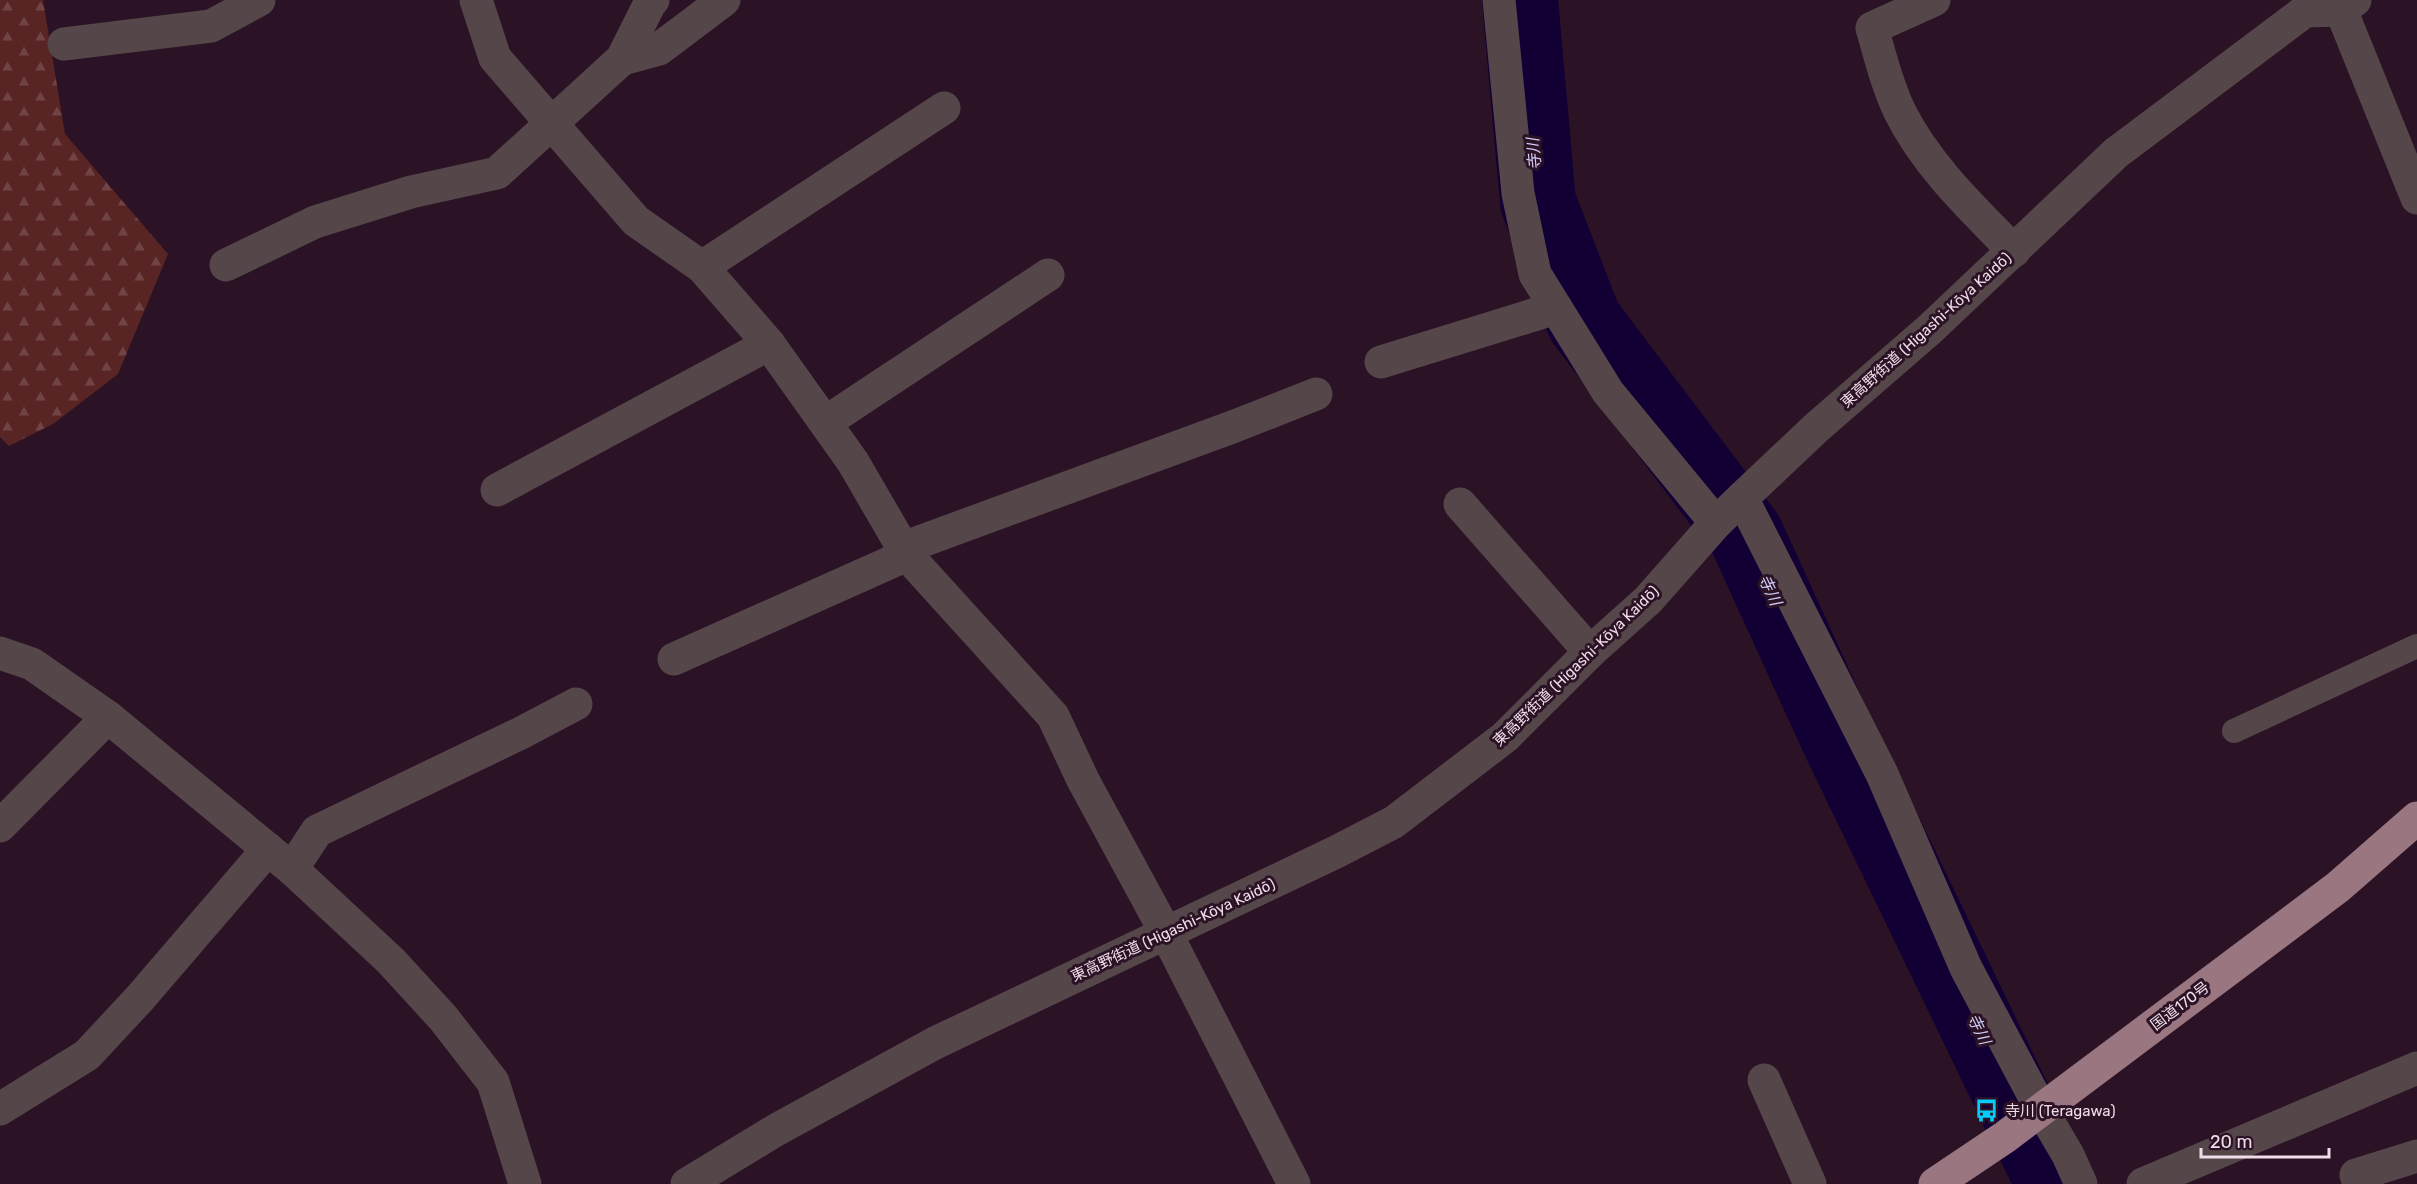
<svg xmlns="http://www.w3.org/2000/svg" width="2417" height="1184" font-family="Rubik,'Noto Sans JP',sans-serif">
<defs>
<pattern id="forest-firs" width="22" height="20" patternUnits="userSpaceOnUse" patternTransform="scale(1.5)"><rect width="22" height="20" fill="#582524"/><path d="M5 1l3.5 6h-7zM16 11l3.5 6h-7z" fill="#704444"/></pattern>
</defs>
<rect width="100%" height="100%" fill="#2b1325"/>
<!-- forest -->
<path fill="url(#forest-firs)" d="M0 0H43L65 134 168 254 118 374 53 424 9 446 0 437Z"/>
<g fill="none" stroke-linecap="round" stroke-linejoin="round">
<!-- river -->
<path stroke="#120034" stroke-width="76" d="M1520 0 1538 202 1584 321 1746 535 1840 741 2054 1184"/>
<!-- service -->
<path stroke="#55464a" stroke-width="24" d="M2234 731 2417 646"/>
<!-- minor -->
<g stroke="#55464a" stroke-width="33">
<path d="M476 0 495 58 636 221 702 267 769 344 853 462 907 555 1053 716 1083 780 1166 933 1294 1184"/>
<path d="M1499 0 1518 193 1535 274 1608 392 1716 523"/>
<path d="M1934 0 1872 28C1880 55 1887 86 1900 112 1927 166 1972 208 2014 251"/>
<path d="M2341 10 2417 198"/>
<path d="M64 44 211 26 259 0"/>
<path d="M622 59 659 49 724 0"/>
<path d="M226 265 315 222 411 192 497 173 622 59 650 3 653 0"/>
<path d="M702 267 944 108"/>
<path d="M1381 362 1556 308"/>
<path d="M826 422 1048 275"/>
<path d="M497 490 769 344"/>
<path d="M1742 498 1882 774 1966 968 2041 1109 2068 1155 2081 1184"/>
<path d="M1460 504 1590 652"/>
<path d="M903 548 1235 426 1316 394"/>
<path d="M0 653 32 664 108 717 292 869 391 961 444 1019 493 1082 525 1184"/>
<path d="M674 659 907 555"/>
<path d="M0 826 108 717"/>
<path d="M292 869 317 831 521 733 576 704"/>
<path d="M1764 1080 1810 1184"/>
<path d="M0 1109 87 1055 140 998 268 849"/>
<path d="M687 1184 776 1130 935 1043 1336 852 1394 822 1505 737 1590 652 1648 600 1716 523 1742 498 1816 428 1930 329 2116 153 2305 11 2341 10 2355 0"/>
<path d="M2143 1184 2417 1068"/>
<path d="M2359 1184 2356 1175 2417 1156"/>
</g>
<!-- trunk -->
<path stroke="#997680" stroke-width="33" d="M1935 1184 2005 1137 2338 887 2417 818"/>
</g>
<!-- icons -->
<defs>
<symbol id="bus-bare" viewBox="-9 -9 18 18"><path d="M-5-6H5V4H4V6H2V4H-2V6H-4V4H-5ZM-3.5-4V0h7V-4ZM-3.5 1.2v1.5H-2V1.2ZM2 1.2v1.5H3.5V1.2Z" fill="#05cbf9" stroke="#2b1325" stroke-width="2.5" paint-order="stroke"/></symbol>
</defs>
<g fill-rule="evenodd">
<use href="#bus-bare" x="1970" y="1094" width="33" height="33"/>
</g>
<g text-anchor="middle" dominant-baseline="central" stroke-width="6" stroke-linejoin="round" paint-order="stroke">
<!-- street labels -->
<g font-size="15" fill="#efdee9" stroke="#2b1325">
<text transform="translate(1926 330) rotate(-42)">東高野街道 (Higashi-Kōya Kaidō)</text>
<text transform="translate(1576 666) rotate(-44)">東高野街道 (Higashi-Kōya Kaidō)</text>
<text transform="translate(1173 930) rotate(-25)">東高野街道 (Higashi-Kōya Kaidō)</text>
<text transform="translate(2180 1006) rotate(-37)">国道170号</text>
</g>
<!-- poi labels -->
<g font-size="15" fill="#efdee9" stroke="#2b1325" text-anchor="start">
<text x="2005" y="1111">寺川 (Teragawa)</text>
</g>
<!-- water labels -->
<g font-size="16" font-style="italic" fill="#d2ccf9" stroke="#2b1325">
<text transform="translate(1534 154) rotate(-95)">寺川</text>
<text transform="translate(1770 590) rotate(65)">寺川</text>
<text transform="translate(1979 1029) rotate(64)">寺川</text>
</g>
</g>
<!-- scale -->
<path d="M2201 1148v9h128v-9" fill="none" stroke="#efdee9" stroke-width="3"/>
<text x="2210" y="1148" font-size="18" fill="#efdee9" stroke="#2b1325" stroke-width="4.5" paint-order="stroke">20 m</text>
</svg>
